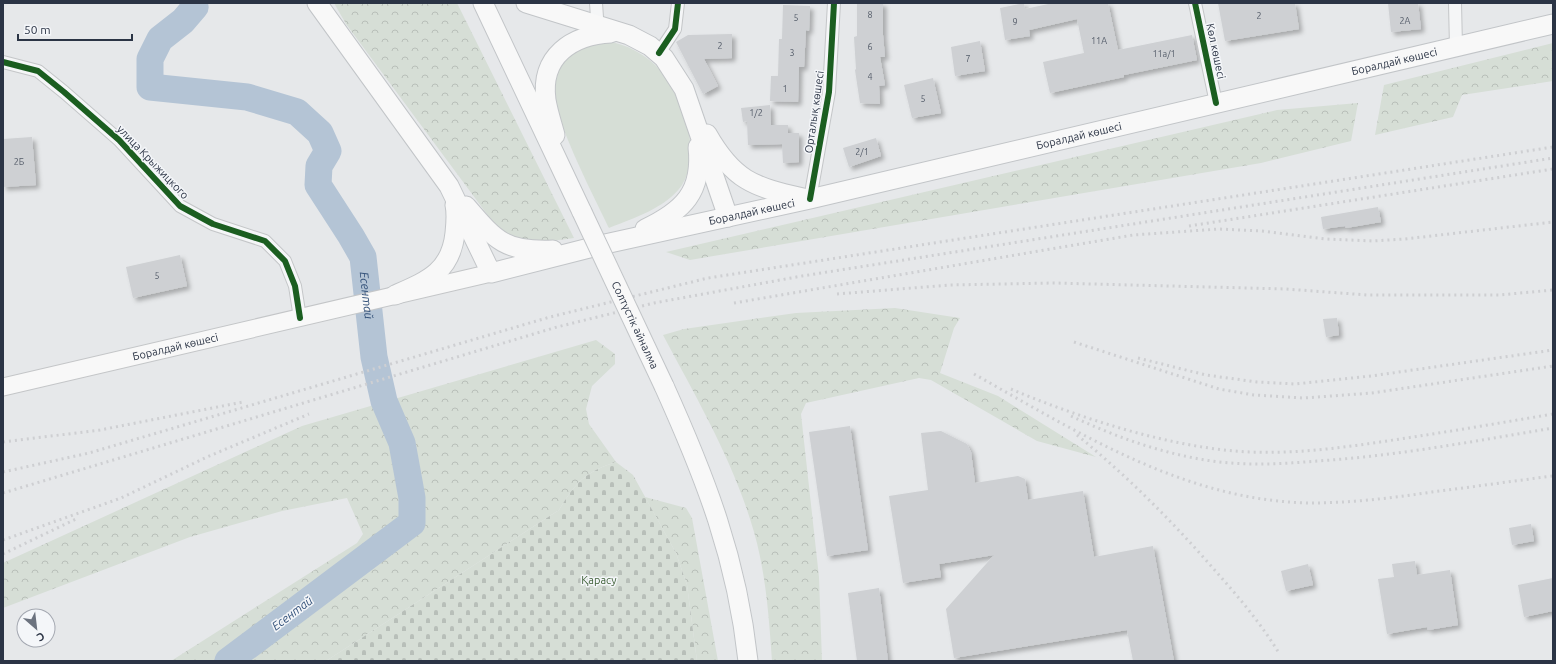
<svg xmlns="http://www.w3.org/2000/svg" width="1556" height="664" font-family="Ubuntu,sans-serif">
<defs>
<pattern id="forest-crowns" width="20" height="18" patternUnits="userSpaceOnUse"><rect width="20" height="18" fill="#d6ded6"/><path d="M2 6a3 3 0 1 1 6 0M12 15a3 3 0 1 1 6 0" fill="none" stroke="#b8bfb9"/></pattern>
<pattern id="cemetery-stones" width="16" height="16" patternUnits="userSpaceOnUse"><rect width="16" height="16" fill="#d6ded6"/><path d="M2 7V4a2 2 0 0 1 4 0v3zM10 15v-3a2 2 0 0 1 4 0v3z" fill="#b8bfb9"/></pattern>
<filter id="shadow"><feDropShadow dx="3.5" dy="3.5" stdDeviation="2" flood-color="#0004"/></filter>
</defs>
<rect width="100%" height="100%" fill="#e6e8ea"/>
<!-- grass -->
<path fill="#d6ded6" d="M606 41C627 44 647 55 661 71 684 96 702 154 682 185 666 208 634 218 609 228 596 200 547 108 554 81 555 74 561 64 565 59 574 47 592 45 606 41Z"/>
<!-- forest -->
<g fill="url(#forest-crowns)">
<path d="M334 3H457L574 238C540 242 523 249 495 225L346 24Z"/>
<path d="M1553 43V81L1462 95 1453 117 1375 135 1384 85Z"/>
<path d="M1358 103 1351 141 1261 163 690 260 666 252 1277 110Z"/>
<path d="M895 308 960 318 954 328 940 373 998 396 1096 457 1037 441 931 380 919 378 806 403 801 414 819 577 822 661H772C769 618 766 574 754 532 734 462 697 399 663 335L684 329 796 313Z"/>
<path d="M596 340 615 354V364L592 386 586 409 589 424 616 462C585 472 576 482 559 510L326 661H171L357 543 363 534 347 498 282 511 190 537 3 608V563L302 426Z"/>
<path d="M645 497 686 508 692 518 718 661H697L687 585 676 553Z"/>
</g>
<!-- cemetery -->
<path fill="url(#cemetery-stones)" d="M616 462 633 475 676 553 687 585 697 661H326L559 510C576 482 585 472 616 462Z"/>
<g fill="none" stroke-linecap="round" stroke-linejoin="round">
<!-- river -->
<path stroke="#b4c4d5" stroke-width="27" id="s1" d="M193 3 195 7 183 21 160 39 150 59V87L247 97 297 112 320 133 328 151 319 166 318 185 351 236 363 257 374 357 384 401 402 443 412 498V523L228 661"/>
</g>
<!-- building -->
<g fill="#ced0d3" filter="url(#shadow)">
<path d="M857 3H883V35L885 57H880L885 85 879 86 880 104 860 103 855 70 856 69 854 37 857 36Z"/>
<path d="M1024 3 1025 9 1053 3H1108L1118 50 1192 35 1197 60 1124 75V77L1050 93 1043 62 1084 53 1077 19 1029 30 1030 36 1005 40 1000 8Z"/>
<path d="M1218 3H1295L1299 29 1225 41Z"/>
<path d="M1388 3H1418L1421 29 1391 32Z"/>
<path d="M783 5 810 6 809 31 806 30 804 67H799L798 102 770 101 771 76H778L779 39H782Z"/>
<path d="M732 34V58L704 59 718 86 703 94 676 42 688 35Z"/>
<path d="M980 41 985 71 955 76 951 47Z"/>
<path d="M933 78 941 113 912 118 904 85Z"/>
<path d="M770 105 771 125H788V133H799V162L783 163 782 144 748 145 747 121 743 122 741 108Z"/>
<path d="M32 137 36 185 3 187V139Z"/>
<path d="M876 138 881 156 849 167 843 148Z"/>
<path d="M1378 207 1381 222 1346 228 1345 226 1323 229 1321 217Z"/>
<path d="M180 255 187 286 133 298 126 267Z"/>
<path d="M1337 318 1339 335 1326 337 1323 319Z"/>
<path d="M850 426 868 550 827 556 809 432Z"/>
<path d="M941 431 967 444 971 452 975 483 1018 476 1025 479 1028 500 1083 491 1094 557 1153 546 1174 661H1133L1127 630 954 658 946 609 994 555 939 564 941 577 903 583 889 496 928 490 921 433Z"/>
<path d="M1531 524 1534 541 1512 545 1509 528Z"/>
<path d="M1415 561 1417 575 1450 570 1458 625 1428 630 1427 627 1387 634 1378 579 1394 577 1392 564Z"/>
<path d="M1308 564 1313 585 1286 591 1281 571Z"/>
<path d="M1553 578V611L1524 617 1518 585Z"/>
<path d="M879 588 888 661H857L848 593Z"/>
</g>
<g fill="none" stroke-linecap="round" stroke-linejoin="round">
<defs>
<g id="minor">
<path d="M596 3 598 32"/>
<path d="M1195 3 1216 103"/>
<path d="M1455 3 1456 47"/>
<path d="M659 53 675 29 678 3"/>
<path d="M3 62 38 71 64 92 119 140 180 206 213 224 265 241 285 261 295 286 300 318"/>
<path d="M810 199 829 92 834 3"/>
</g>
<g id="secondary">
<path id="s2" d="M3 387 491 273"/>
</g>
<g id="primary">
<path id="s3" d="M317 3 449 186 491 273 605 244 810 199 1553 24"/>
<path d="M483 3 582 212"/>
<path d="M526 3 629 35 650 46 664 58 684 89 728 217"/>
<path d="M707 134C733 180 753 187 803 198"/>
<path d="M555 135C552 124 548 112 546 100 540 56 572 35 611 33"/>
<path d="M466 206C496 241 505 252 553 250"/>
<path d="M645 229C683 211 703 192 698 147"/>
<path d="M395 295C427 281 451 272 455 233 456 223 457 214 455 205"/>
<path d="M664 386C706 479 737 559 748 661"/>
</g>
</defs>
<!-- minor casing -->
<use href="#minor" stroke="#c4c6c8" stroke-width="14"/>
<!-- secondary casing -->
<use href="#secondary" stroke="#c4c6c8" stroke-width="19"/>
<!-- primary casing -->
<use href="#primary" stroke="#c2c5c8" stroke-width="21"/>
<!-- minor -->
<use href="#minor" stroke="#f5f6f7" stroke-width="12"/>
<!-- secondary -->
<use href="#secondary" stroke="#f8f8f8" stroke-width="17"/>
<!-- primary -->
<use href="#primary" stroke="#f8f8f8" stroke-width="19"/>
<!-- rail -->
<g stroke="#cecfd2" stroke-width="3" stroke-dasharray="2 4" stroke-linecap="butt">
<path d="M1189 226 1553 169"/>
<path d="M837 294 950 285 1054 283 1286 289 1367 295H1499L1553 290"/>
<path d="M734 303 1133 235 1219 229 1262 231 1326 239 1373 241 1405 239 1553 222"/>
<path d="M1074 342 1219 389 1254 395 1304 398 1372 393 1553 366"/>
<path d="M1138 358 1206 375 1257 382 1295 384 1371 376 1553 350"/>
<path d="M974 374C1079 433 1186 501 1310 503 1351 503 1392 498 1432 492 1472 487 1513 481 1553 476"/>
<path d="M1011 389C1077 417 1163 445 1235 451 1294 456 1354 446 1413 437 1459 430 1506 422 1553 414"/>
<path d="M1071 416C1116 437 1163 454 1212 461 1247 466 1282 464 1317 461 1396 456 1475 441 1553 428"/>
<path d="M1077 435C1126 475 1170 519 1212 567 1236 594 1260 622 1279 653"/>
<path d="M3 442 100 430 243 402"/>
<path d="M3 472 89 453 550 317 708 278 1553 147"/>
<path d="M3 493 557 327 654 303 802 276 1553 158"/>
<path d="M3 540 121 498 207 457 309 414"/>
<path d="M3 554 76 519"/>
</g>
<defs>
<g id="primary-bridge">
<path id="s4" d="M582 212 664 386"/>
</g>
</defs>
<!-- primary-bridge casing -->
<use href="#primary-bridge" stroke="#c2c5c8" stroke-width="21" stroke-linecap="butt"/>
<!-- primary-bridge -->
<use href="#primary-bridge" stroke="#f8f8f8" stroke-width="19"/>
<defs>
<g id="cycleway">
<path d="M1195 3 1216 103"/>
<path d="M659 53 675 29 678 3"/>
<path d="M3 62 38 71 64 92 119 140 180 206 213 224 265 241 285 261 295 286 300 318"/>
<path d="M810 199 829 92 834 3"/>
</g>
</defs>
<!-- cycleway casing -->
<use href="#cycleway" stroke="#f4f6f9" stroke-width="8"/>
<!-- cycleway -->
<use href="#cycleway" stroke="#1b5e20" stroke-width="6"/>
</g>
<g text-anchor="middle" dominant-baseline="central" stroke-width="3" stroke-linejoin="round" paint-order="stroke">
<!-- number labels -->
<g font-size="9" fill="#545c69">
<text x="870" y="15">8</text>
<text x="1259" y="16">2</text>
<text x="796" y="18">5</text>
<text x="1405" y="21">2А</text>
<text x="1015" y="22">9</text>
<text x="1099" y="41">11А</text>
<text x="720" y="46">2</text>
<text x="870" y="47">6</text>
<text x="792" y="53">3</text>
<text x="1164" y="54">11а/1</text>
<text x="968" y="59">7</text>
<text x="870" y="77">4</text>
<text x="785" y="89">1</text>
<text x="923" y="99">5</text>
<text x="756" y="113">1/2</text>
<text x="862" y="152">2/1</text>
<text x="19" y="162">2Б</text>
<text x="157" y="276">5</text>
</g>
<!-- street labels -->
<g font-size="11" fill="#2b3445" stroke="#f4f6f9">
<text transform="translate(1216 51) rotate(78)">Көл көшесі</text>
<text stroke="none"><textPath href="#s3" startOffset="1250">Боралдай көшесі</textPath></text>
<text transform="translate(814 112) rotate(-82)">Орталық көшесі</text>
<text stroke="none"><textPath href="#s3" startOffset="926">Боралдай көшесі</textPath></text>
<text transform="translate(153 162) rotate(46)">улица Крыжицкого</text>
<text stroke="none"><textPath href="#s3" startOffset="590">Боралдай көшесі</textPath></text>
<text stroke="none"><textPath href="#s4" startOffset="125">Солтүстік айналма</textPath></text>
<text stroke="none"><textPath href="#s2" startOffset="177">Боралдай көшесі</textPath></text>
</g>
<!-- park labels -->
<g font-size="11" fill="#3f6138" stroke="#f4f6f9">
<text x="599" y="580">Қарасу</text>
</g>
<!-- water labels -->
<g font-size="12" font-style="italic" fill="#34527a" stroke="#f4f6f9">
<text stroke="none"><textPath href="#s1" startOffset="463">Есентай</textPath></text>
<text transform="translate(292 613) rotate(-37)">Есентай</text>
</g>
</g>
<!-- border -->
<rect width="1556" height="664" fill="none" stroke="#2b3445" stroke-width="8"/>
<!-- north arrow -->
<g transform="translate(36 628) rotate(152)"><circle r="19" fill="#f4f6f9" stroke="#a4a8b1"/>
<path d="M0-3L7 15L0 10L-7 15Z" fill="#6c737f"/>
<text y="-6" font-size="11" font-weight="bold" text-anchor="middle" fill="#2b3445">С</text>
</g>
<!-- scale -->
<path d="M18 34v6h114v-6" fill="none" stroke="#2b3445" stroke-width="2"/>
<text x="24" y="34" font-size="12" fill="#2b3445" stroke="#f4f6f9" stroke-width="3" paint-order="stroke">50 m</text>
</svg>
